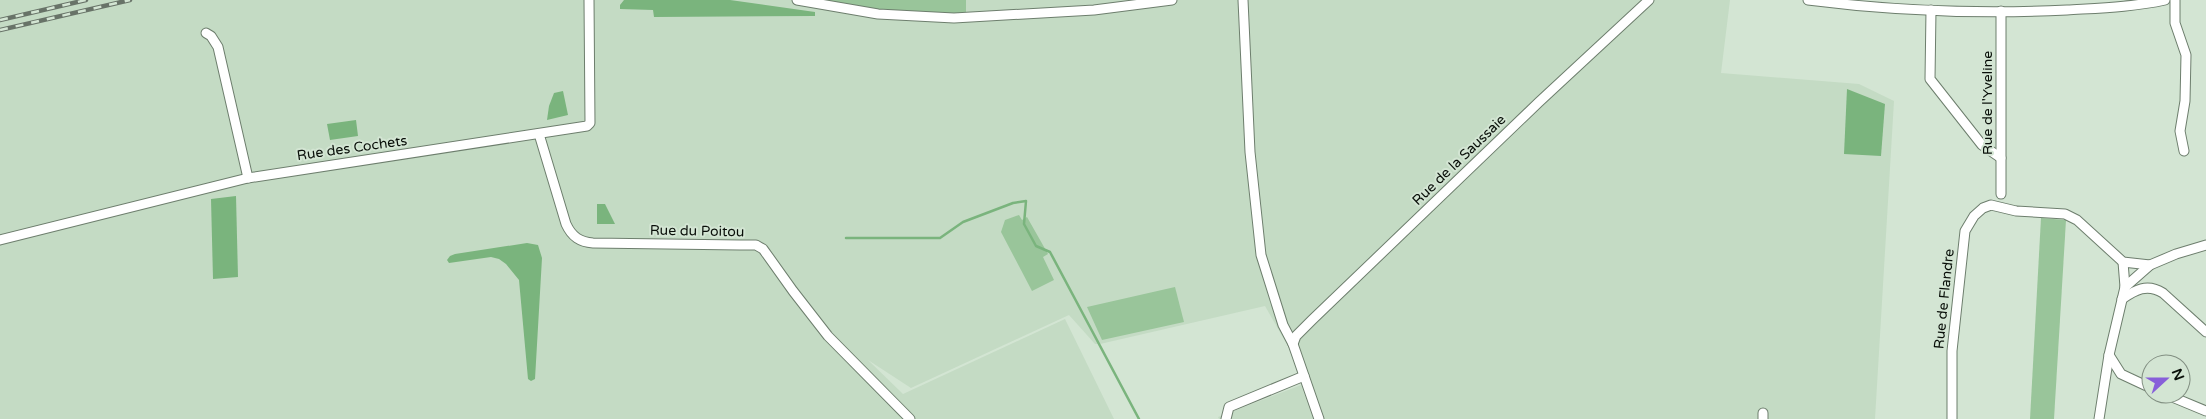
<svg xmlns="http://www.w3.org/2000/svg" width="2206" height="419" font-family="'Varela Round',sans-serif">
<rect width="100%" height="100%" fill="#d3e5d3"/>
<!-- built -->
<g fill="#c4dbc4">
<path d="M0 0H794L966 17V0H1730L1721 73 1859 84 1894 101 1875 419H1324L1314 392 1265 306 1100 344H1095L1069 315 911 388 868 360 903 394 1065 319 1114 419H0Z"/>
<path d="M1301 385 1313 419H1219L1218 417Z"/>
</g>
<!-- green -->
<g fill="#99c59a">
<path d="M794 0H966V17L878 14Z"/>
<path d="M1019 215 1022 220 1027 217 1048 254 1043 257 1054 280 1032 291 1001 232 1005 220Z"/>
<path d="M2041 218 2066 220 2054 419H2030Z"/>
<path d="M1175 287 1184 322 1102 340 1087 307Z"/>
</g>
<!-- water -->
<g fill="#7ab47d">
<path d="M624 0H730L815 12V16L654 17 653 10 620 9V5Z"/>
<path d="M1847 89 1885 104 1881 156 1844 154Z"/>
<path d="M563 91 568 115 547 120 549 106 554 93Z"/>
<path d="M356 120 358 136 330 140 327 124Z"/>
<path d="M236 196 238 277 213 279 211 199Z"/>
<path d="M597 204H605L615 224H597Z"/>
<path d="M527 243 538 245 542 258 535 379 531 381 528 379 519 280 506 264 499 259 491 257 449 263 447 260 450 256 455 254Z"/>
</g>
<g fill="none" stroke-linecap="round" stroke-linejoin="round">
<!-- stream -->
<path stroke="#7ab47d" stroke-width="2.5" d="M846 238H940L963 222 1013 203 1026 201 1024 224 1036 246 1050 252 1139 419"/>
<defs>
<g id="minor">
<path d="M797 0 878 14 954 18 1094 10 1172 0"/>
<path d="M1243 0 1250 152 1261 255 1283 325 1293 344 1319 419"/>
<path d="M1808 0C1893 11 1980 14 2067 10 2099 8 2133 7 2165 0"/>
<path d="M2175 0V23L2186 55 2185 101 2180 131 2184 151"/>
<path d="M1931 10 1930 79 1982 145 2001 158"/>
<path d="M206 33 211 36 218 47 248 178"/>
<path d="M539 134 566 224C572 237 580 242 593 243L740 245H756L763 249 793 291 828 336 910 419"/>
<path d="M2001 194V11"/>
<path d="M0 240 248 178 587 126 590 123 589 0"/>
<path d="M2123 262 2125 287"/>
<path d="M2122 299C2135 290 2147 283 2163 293L2206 332"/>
<path d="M1293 344 1296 336 1312 320 1539 102 1649 0"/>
<path d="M2109 355 2121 374 2151 388"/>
<path d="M2165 394 2206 411"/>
<path d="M1226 419 1229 407 1304 376"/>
<path d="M1763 419V413"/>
<path d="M1952 419V351L1965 231 1974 216 1983 208 1991 205 2016 211 2065 214 2077 220 2123 262 2150 265"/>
<path d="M2099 419 2109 355 2125 287 2150 265 2176 254 2206 245"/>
</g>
</defs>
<!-- minor casing -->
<use href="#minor" stroke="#6d7e6d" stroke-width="11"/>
<!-- minor -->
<use href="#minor" stroke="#fff" stroke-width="9"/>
<defs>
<g id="rail">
<path d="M0 20 86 0"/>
<path d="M0 30 130 0"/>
</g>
</defs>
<!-- rail casing -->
<use href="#rail" stroke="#687368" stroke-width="4.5"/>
<!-- rail -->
<use href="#rail" stroke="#d3e5d3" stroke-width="2.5" stroke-dasharray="8" stroke-linecap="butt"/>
</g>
<g text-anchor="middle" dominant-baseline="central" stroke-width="4" stroke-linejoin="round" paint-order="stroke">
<!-- street labels -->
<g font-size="14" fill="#090f09" stroke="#d3e5d3">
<text transform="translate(1987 103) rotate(-90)">Rue de l'Yveline</text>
<text transform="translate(352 148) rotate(-8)">Rue des Cochets</text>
<text transform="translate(1459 160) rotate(-44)">Rue de la Saussaie</text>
<text transform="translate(697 231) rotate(1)">Rue du Poitou</text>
<text transform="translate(1944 299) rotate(-84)">Rue de Flandre</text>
</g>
</g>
<!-- north arrow -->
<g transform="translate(2166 379) rotate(69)"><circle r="24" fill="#d3e5d3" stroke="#828f82"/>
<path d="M0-4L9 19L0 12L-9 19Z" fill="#875fd9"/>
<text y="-8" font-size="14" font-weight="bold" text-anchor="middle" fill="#090f09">N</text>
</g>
</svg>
